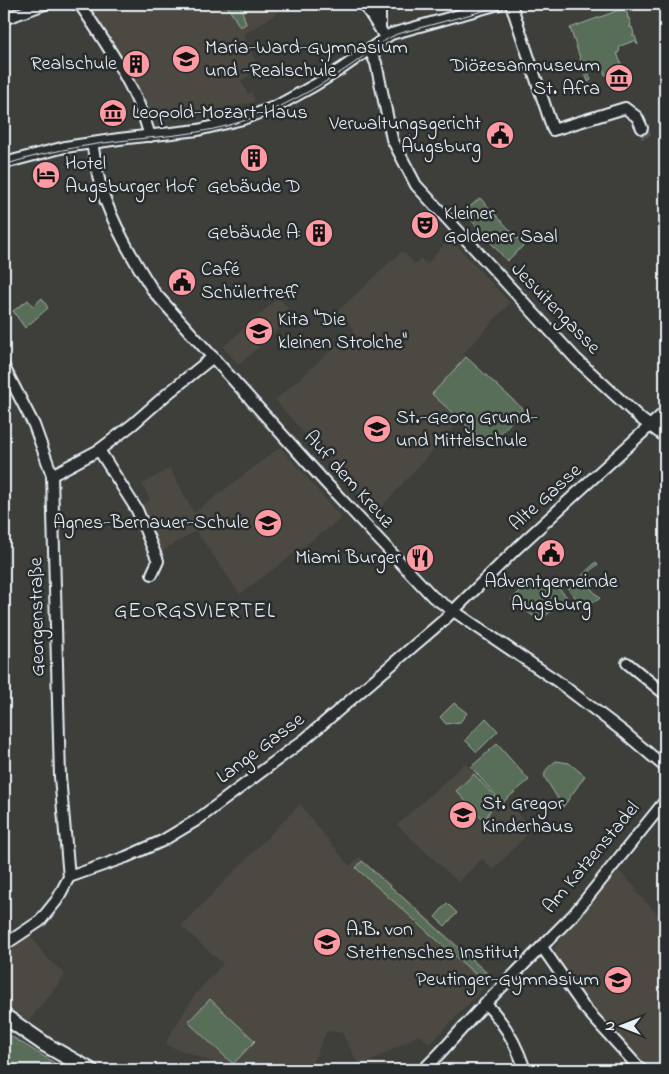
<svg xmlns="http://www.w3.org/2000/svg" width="669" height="1074" font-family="'Indie Flower',sans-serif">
<rect width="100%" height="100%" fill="#3e3e3a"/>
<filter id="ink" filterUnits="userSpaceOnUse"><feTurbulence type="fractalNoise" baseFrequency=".02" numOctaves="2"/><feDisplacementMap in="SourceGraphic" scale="10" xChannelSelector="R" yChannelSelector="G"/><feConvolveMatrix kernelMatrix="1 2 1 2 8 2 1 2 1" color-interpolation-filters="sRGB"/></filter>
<g filter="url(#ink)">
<!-- built -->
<g fill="#4c4942">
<path d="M83 4H292L243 35 258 66 248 70 250 76 241 80 248 94 252 92 255 102 159 121 152 118Z"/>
<path d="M450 238 510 303 463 354 523 409 489 446 461 420 375 514 275 400 354 330 338 311 402 251 415 264 420 258 427 264Z"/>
<path d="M279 297 294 315 239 365 223 347Z"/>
<path d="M280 447 342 518 240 594 196 531 161 552 140 505 150 500 142 484 170 468 194 513Z"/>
<path d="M465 763 504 806 511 805 532 830 493 870 482 859 458 882 397 825Z"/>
<path d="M300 804 349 866 360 857 494 977 430 1044 419 1035 360 1067 342 1033 327 1031 309 1070H245L213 1067 214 1062 166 1045 168 1038 196 993 223 964 181 926Z"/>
<path d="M619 871 637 889 635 891 665 921V1070H644L594 1013 553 956 556 952 554 949 569 927Z"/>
<path d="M30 936 49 960 66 974 29 1021 4 1004V955Z"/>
</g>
<!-- green -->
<g fill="#586e59" stroke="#a0b0a8">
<path d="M226 4H240L246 24 240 27Z"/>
<path d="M622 9 626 10 628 16 627 18H629L631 25 629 27H632L634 34 632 36H635L638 45 634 41 620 46 619 52 617 53 622 66 627 67V69L605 75 602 66 588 70 591 80 588 82 570 28Z"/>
<path d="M480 198 524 245 507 261 464 212Z"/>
<path d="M42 298 48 308 25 328 13 311 28 300 33 306Z"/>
<path d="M466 357 523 409 489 446 432 394Z"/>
<path d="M596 562 598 564 582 579 600 598 596 601 580 603 568 589Z"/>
<path d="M531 580 541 589 551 580 567 597 540 621 511 600Z"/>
<path d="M454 703 467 713 460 722 446 724 440 717Z"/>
<path d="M486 718 498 731 477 752 465 740Z"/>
<path d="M497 744 529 780 502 803 471 767Z"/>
<path d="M556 761 569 763 585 776 563 807 545 778C543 770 550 766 556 761Z"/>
<path d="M474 774 498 801 491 808 485 821 456 791Z"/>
<path d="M362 861 490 976 484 982 356 868Z"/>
<path d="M447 903 457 913 445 926 435 917Z"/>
<path d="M210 999 255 1041 233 1064 188 1022Z"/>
<path d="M4 1032 66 1070H4Z"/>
</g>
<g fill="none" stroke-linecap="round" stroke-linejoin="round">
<!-- street-tunnel -->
<path stroke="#585956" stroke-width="10" stroke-dasharray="10 5" stroke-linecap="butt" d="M642 128 648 140"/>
<defs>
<g id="street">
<path d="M77 4 81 6C108 46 137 89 150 136"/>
<path d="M364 4 385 37"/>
<path d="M511 4 553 130 625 108 637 117 642 128"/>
<path d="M4 19 45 4"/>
<path d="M380 27V4"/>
<path d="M369 49 376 63 392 139 416 185 576 359 641 419 665 437"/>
<path d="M92 143C95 158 97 173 101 188 113 225 133 259 154 292L324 481 433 597 557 681 625 733 665 767"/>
<path d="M4 163 65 147 119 139 198 130 243 119 277 106 315 85 341 69 391 34 499 4"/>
<path d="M4 367 34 425 52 475 60 777 69 877"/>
<path d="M99 450 137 510 158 561 152 574"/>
<path d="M52 475 99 450 133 424 167 394 213 357"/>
<path d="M627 663 665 694"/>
<path d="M69 877 126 857 162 841 197 820 305 739 445 619 518 547 665 412"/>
<path d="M4 945 40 921 57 900 69 877"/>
<path d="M542 947 583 1006 641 1070"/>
<path d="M485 1003C504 1022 517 1045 525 1070"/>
<path d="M423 1070 440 1053 480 1009 574 914 665 801"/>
</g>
<path id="secondary" d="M4 1016 46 1045 90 1070"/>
</defs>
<!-- street casing -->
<use href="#street" stroke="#e8f1f8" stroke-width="14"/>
<!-- secondary casing -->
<use href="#secondary" stroke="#e8f1f8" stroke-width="18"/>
<!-- street -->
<use href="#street" stroke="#2a2d2e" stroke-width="10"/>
<!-- secondary -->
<use href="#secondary" stroke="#2a2d2e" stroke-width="14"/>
<!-- tram -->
<path stroke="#e8f1f8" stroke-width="1" d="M4 165C41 153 80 146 119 141 161 136 202 135 243 121 280 109 315 89 347 68 364 57 379 42 397 34L509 4"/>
</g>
</g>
<!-- icons -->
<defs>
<symbol id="school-disc" viewBox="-11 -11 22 22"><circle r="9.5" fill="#ff9aa2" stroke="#2a2d2e"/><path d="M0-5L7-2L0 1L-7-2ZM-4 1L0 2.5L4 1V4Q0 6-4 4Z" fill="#111"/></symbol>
<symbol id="building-disc" viewBox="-11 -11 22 22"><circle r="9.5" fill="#ff9aa2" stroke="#2a2d2e"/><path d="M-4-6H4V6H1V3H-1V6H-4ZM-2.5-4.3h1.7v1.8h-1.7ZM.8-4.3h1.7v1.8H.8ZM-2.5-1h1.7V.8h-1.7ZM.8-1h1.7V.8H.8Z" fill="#111"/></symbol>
<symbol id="museum-disc" viewBox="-11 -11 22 22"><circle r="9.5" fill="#ff9aa2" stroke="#2a2d2e"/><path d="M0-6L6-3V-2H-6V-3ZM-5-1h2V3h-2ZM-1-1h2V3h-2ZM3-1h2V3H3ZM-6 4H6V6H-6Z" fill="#111"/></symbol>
<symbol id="civic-disc" viewBox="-11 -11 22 22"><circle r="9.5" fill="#ff9aa2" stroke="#2a2d2e"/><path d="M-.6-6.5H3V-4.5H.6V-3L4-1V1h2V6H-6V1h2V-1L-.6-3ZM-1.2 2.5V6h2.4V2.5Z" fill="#111"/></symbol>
<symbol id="hotel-disc" viewBox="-11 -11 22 22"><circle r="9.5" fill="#ff9aa2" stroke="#2a2d2e"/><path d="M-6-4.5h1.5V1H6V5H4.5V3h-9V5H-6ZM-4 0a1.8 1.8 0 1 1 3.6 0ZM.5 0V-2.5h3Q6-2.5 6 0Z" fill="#111"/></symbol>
<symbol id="theatre-disc" viewBox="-11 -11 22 22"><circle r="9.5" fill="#ff9aa2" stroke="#2a2d2e"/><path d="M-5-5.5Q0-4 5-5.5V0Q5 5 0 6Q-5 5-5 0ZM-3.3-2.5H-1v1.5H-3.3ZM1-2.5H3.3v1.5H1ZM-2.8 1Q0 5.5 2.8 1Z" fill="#111"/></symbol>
<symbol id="restaurant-disc" viewBox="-11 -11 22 22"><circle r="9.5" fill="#ff9aa2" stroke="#2a2d2e"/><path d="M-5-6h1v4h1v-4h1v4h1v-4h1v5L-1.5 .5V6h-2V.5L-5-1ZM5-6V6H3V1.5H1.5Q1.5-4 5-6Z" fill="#111"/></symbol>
</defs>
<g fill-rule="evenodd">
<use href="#school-disc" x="170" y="43" width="32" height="32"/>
<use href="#building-disc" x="120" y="48" width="32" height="32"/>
<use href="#museum-disc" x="603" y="62" width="32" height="32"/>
<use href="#museum-disc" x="97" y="97" width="32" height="32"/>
<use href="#civic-disc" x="484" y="119" width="32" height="32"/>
<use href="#building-disc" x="238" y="142" width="32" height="32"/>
<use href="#hotel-disc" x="30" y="159" width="32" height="32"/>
<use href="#theatre-disc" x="409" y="209" width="32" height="32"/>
<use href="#building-disc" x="303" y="217" width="32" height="32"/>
<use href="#civic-disc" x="166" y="266" width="32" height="32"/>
<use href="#school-disc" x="243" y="315" width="32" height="32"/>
<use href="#school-disc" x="361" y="413" width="32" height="32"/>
<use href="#school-disc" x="252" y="507" width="32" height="32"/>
<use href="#civic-disc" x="535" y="537" width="32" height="32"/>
<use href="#restaurant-disc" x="404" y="542" width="32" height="32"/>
<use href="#school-disc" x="447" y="799" width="32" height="32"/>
<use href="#school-disc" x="311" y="926" width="32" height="32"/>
<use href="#school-disc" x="602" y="964" width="32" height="32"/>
</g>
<g text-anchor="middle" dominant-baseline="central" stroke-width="5" stroke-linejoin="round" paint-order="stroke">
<!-- poi labels -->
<g font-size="20" fill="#e8f1f8" stroke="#2a2d2e" text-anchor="start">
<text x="205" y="48">Maria-Ward-Gymnasium<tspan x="205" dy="23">und -Realschule</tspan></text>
<text x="117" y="64" text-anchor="end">Realschule</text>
<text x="600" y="66" text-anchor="end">Diözesanmuseum<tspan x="600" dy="23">St. Afra</tspan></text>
<text x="132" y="113">Leopold-Mozart-Haus</text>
<text x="481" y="124" text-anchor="end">Verwaltungsgericht<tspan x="481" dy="23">Augsburg</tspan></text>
<text x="65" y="164">Hotel<tspan x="65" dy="23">Augsburger Hof</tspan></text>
<text x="254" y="187" text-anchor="middle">Gebäude D</text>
<text x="444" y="214">Kleiner<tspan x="444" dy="23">Goldener Saal</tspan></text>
<text x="300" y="233" text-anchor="end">Gebäude A:</text>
<text x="201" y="270">Café<tspan x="201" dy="23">Schülertreff</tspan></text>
<text x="278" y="320">Kita "Die<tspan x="278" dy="23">kleinen Strolche"</tspan></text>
<text x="396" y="418">St.-Georg Grund-<tspan x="396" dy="23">und Mittelschule</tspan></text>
<text x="249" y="523" text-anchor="end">Agnes-Bernauer-Schule</text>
<text x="401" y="558" text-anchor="end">Miami Burger</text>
<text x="551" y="582" text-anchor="middle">Adventgemeinde<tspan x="551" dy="23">Augsburg</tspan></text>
<text x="482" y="804">St. Gregor<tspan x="482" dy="23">Kinderhaus</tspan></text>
<text x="346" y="930">A.B. von<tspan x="346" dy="23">Stettensches Institut</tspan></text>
<text x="599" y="980" text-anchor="end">Peutinger-Gymnasium</text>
</g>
<!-- street labels -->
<g font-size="20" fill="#e8f1f8" stroke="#2a2d2e">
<text transform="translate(555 309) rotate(46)">Jesuitengasse</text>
<text transform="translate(348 480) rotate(48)">Auf dem Kreuz</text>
<text transform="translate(546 498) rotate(-42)">Alte Gasse</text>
<text transform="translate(38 617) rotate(-91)">Georgenstraße</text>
<text transform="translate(261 749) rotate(-37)">Lange Gasse</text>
<text transform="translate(592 858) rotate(-50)">Am Katzenstadel</text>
</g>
<!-- neighbourhood labels -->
<g font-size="21" letter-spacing="1" fill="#e8f1f8" stroke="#2a2d2e">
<text x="195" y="612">GEORGSVIERTEL</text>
</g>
</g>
<!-- margin -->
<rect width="669" height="1074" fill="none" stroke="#2a2d2e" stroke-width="20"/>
<rect x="10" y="10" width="649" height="1054" fill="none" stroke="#e8f1f8" stroke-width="2" filter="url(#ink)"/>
<!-- north arrow -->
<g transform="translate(622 1026) rotate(270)" stroke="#2a2d2e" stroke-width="4" paint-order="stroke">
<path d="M0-4L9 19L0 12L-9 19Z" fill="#e8f1f8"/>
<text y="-8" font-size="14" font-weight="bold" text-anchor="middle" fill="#e8f1f8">N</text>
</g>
</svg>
